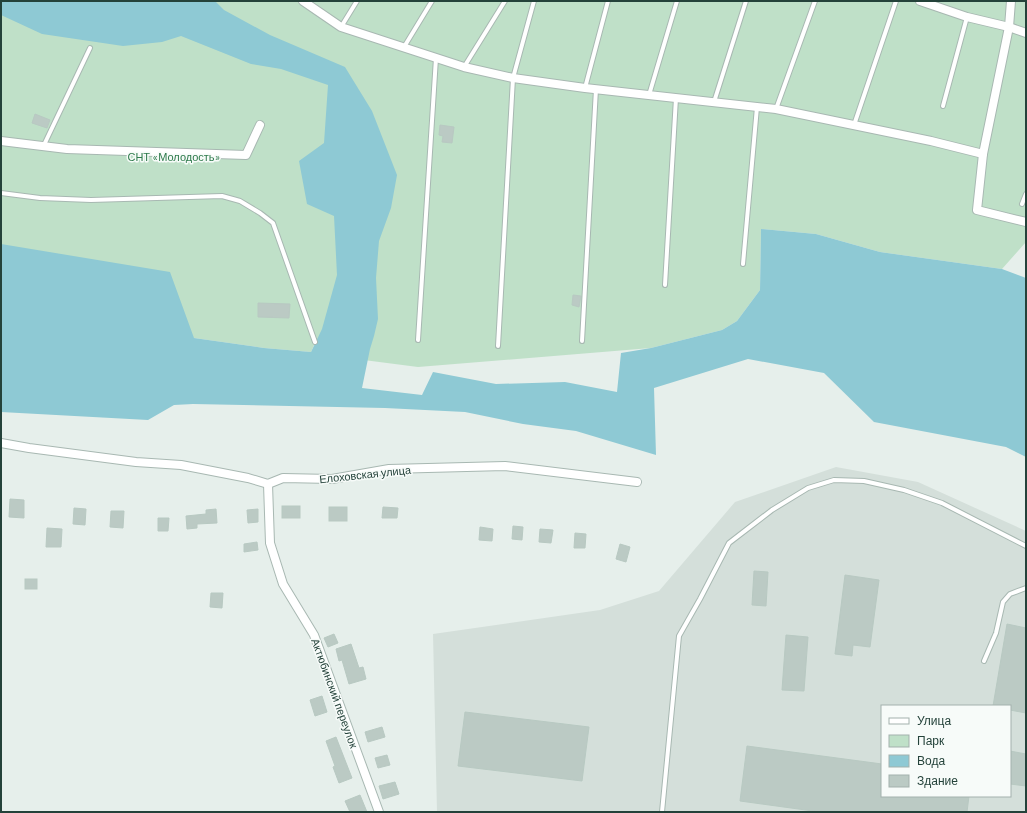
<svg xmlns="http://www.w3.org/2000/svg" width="1027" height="813" font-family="Barlow,sans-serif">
<rect width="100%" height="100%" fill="#e6efeb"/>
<!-- built -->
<path fill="#d4dfda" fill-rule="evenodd" d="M836 467 918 482 1026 531V812H437L433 634 600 610 659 591 735 502ZM882 706H1010V796H882Z"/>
<!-- green -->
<path fill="#bfe0c8" d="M1 1H1026V242L1002 269 880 252 816 234 761 229 760 290 737 321 722 330 651 348 418 367 356 359 315 343 311 352 264 348 194 338 1 259Z"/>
<!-- water -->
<path fill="#8ec9d4" d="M1 1H215L224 10 270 35 345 67 372 111 397 175 391 208 379 241 376 278 378 319 374 336 370 349 362 388 422 395 433 372 496 384 565 382 617 392 621 353 651 348 722 330 737 321 760 290 761 229 816 234 880 252 1002 269 1026 278V457L1006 447 874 422 824 373 748 359 654 388 656 455 576 431 523 424 465 412 385 408 193 404 174 405 148 420 1 412V244L170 272 194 338 264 348 311 352 322 329 337 275 334 216 307 204 299 161 324 143 328 85 281 69 251 64 181 36 162 42 123 46 42 34 1 15Z"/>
<!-- building -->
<g fill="#bbcac4" stroke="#b8c9c2">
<path d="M35 114 50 120 47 128 32 123Z"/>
<path d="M440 125 454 127 452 143 442 142 443 136 439 135Z"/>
<path d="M573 295 581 296 579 307 572 305Z"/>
<path d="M258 303 290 304 289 318 258 317Z"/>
<path d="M10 499 24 500V518L9 517Z"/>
<rect x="282" y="506" width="18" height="12"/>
<rect x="329" y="507" width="18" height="14"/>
<path d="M383 507 398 508 397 518H382Z"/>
<path d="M74 508 86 509 85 525 73 524Z"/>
<path d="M216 509 217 523 197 524V528L187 529 186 516 206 514V510Z"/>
<path d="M258 509V522L248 523 247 510Z"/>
<path d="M111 511H124L123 528 110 527Z"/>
<path d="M158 518H169L168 531H158Z"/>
<path d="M513 526 523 527 522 540 512 539Z"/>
<path d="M480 527 493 529 492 541 479 540Z"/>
<path d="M47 528 62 529 61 547H46Z"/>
<path d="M540 529 553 530 551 543 539 542Z"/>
<path d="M575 533 586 534 585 548H574Z"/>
<path d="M257 542 258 550 244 552V544Z"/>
<path d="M620 544 630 547 626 562 616 559Z"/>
<path d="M754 571 768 572 766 606 752 605Z"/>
<path d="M845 575 879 580 870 647 853 645 852 656 835 654Z"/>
<rect x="25" y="579" width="12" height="10"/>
<path d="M211 593H223L222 608 210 607Z"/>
<path d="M1007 624 1026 628V713L1010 710V706H993Z"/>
<path d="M334 634 338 643 328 647 324 638Z"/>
<path d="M786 635 808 637 804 691 782 690Z"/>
<path d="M351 644 359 668 363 667 366 679 349 684 342 660 339 661 336 649Z"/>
<path d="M322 696 327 712 315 716 310 700Z"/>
<path d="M465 712 589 727 582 781 458 766Z"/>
<path d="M382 727 385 737 368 742 365 732Z"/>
<path d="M336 737 352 778 339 783 333 767 335 766 326 741Z"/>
<path d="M747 746 882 764V796H969L967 812H820L740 801Z"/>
<path d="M1010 751 1026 754V786L1010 784Z"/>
<path d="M387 755 390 765 378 768 375 758Z"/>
<path d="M395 782 399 794 383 799 379 786Z"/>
<path d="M360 795 367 812H350L345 801Z"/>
</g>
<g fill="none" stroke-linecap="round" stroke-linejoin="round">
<defs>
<g id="service">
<path d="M341 27 357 1"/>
<path d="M404 47 432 1"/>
<path d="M464 67 505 1"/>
<path d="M585 88 608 1"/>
<path d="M649 95 677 1"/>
<path d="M714 102 746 1"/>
<path d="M943 106 967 17"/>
<path d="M776 109 815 1"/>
<path d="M854 125 896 1"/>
<path d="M43 147 90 48"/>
<path d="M1 193 40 198 91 200 222 196 240 201 260 213 273 223 315 342"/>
<path d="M1022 204 1026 194"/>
<path d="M743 264 757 107"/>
<path d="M665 285 676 98"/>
<path d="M418 340 436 58"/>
<path d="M582 341 596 89"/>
<path d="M498 346 513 78 534 1"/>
<path d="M984 661 996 633 1003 602 1010 594 1026 588"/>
<path d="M662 812 679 636 700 599 729 543 772 510 808 488 834 480 864 481 904 490 942 503 1026 546"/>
</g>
<g id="minor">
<path d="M303 1 341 27 464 67 513 78 585 88 776 109 931 141 983 154"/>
<path d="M920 1 967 17 1009 27 1026 33"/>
<path d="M1011 1 1009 27 983 154 977 210 1026 222"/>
<path d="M1 141 67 149 246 155 260 125"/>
<path d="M1 443 29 448 136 462 181 465 248 478 268 484 283 478 332 479 389 469 505 466 637 482"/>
<path d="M268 484 270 543 283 584 314 635 379 812"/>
</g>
</defs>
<!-- service casing -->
<use href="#service" stroke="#a8b8b2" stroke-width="6"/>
<!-- minor casing -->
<use href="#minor" stroke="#a8b8b2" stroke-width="10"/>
<!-- service -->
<use href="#service" stroke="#fff" stroke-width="4"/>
<!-- minor -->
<use href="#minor" stroke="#fff" stroke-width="8"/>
</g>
<g text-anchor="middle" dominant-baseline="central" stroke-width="3" stroke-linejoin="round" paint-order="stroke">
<!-- park labels -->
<g font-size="11" fill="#2d7a4b" stroke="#f7fbf9">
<text x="174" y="156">СНТ «Молодость»</text>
</g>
<!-- street labels -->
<g font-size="11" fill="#24423a" stroke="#f7fbf9">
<text transform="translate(365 474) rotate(-6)">Елоховская улица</text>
<text transform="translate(335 693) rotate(70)">Актюбинский переулок</text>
</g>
</g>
<!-- border -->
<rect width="1027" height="813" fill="none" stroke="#24423a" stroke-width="4"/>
<!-- legend -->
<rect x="881" y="705" width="130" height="92" fill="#f7fbf9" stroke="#a3b1ad"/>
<rect x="889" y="718" width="20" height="6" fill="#ffffff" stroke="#a3b1ad"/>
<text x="917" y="725" font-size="12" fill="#24423a">Улица</text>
<rect x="889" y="735" width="20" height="12" fill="#bfe0c8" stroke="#a3b1ad"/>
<text x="917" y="745" font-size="12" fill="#24423a">Парк</text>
<rect x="889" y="755" width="20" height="12" fill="#8ec9d4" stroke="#a3b1ad"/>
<text x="917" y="765" font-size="12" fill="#24423a">Вода</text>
<rect x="889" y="775" width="20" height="12" fill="#bbcac4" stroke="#a3b1ad"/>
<text x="917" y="785" font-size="12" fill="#24423a">Здание</text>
</svg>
